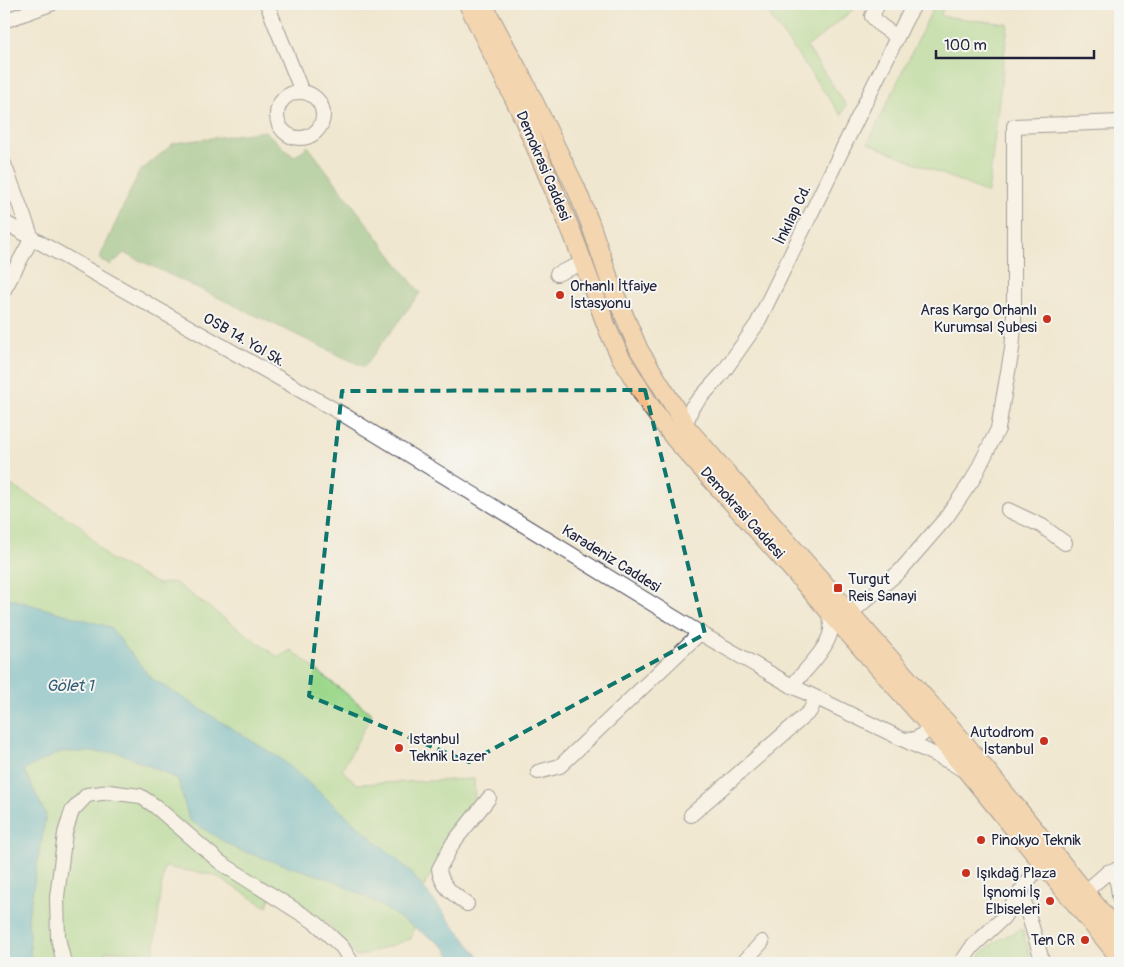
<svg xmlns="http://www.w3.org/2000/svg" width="1124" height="967" font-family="Pangolin,sans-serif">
<rect width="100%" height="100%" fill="#f6f6f2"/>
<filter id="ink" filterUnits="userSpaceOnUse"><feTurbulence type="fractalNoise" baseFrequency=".02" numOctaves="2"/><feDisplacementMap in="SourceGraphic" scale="10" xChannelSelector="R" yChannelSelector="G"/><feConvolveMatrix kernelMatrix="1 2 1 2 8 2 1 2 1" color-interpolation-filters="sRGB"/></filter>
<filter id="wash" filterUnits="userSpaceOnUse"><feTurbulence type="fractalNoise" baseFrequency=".0096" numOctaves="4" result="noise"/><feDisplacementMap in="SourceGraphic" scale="20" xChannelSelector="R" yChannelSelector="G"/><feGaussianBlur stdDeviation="1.12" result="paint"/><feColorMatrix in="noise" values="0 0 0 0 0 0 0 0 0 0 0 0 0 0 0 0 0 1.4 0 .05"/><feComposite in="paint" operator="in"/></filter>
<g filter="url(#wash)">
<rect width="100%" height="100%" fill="#f0e7d0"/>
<!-- green -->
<g fill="#9cd88c" stroke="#5f7d64">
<path d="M761 4H860L807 47 846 105 841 115Z"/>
<path d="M935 4H944L941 16 1008 24 988 193 868 143Z"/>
<path d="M4 481 81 526 108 558 158 584 174 582 278 657 291 650 372 714 342 770 357 784 474 779 475 805 426 882 411 939 356 957 327 922 273 889 267 907 214 875 164 867 154 952 106 951 105 963H31L29 936 4 935Z"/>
<path d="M1022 929 1032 963H973C989 944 1000 938 1022 929Z"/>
</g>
<!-- forest -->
<path fill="#7db878" stroke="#506d5a" d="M265 131 294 157 308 146 420 293 364 367 124 253 111 265 99 259 139 172 174 143Z"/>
<!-- water -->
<path fill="#4fb2ce" stroke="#386a84" d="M4 597 110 627 151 678 281 759 409 870 484 963H454L445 947 375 902 333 880 238 850 189 820 178 779 118 752H61L24 770 46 815 28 917 31 963H4Z"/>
</g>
<g filter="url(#ink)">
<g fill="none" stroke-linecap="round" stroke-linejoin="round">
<defs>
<g id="minor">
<path d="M267 4 302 92"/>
<path d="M878 4 872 16 880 25 897 37"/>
<path d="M4 21 51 4"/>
<circle cx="300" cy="115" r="23"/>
<path d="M4 164 32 238 344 415 700 633 792 686 952 763 963 770"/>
<path d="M4 222 32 238 4 290"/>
<path d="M557 274 583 263"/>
<path d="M688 429 687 421 692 407 722 374 757 324 906 19 915 4"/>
<path d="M1008 510 1042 526 1065 543"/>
<path d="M851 613 900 571 946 518 973 479 998 429 1012 349 1014 327V126L1120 122"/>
<path d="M792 686C804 671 828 649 831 630 832 623 829 616 827 610"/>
<path d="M902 739C918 743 929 732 931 716"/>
<path d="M538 772 560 766 700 633"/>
<path d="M691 815 810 711 816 698"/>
<path d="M1042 862 1021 891 1043 963"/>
<path d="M1108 872C1120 877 1117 889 1120 900"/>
<path d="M1086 891 1108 872 1120 868"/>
<path d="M467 904C453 894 441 886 439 869L453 843 489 798"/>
<path d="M64 963 58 938 57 897 65 833 72 811 87 795 109 792 140 796 155 806 221 863 316 923 342 947 352 963"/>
<path d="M743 963 762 942"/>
<path d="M961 963 972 947 1003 918 1021 891"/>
</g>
<g id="major">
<path d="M468 4 521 113 573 235 608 330 620 356 649 404 674 438 789 566 929 725 1120 958"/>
<path d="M483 4 524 81 576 188 590 223 612 287 639 350 688 429 962 740 1120 935"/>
</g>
</defs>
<!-- minor casing -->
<use href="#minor" stroke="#414051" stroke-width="16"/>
<!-- major casing -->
<use href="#major" stroke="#414051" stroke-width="20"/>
<!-- minor -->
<use href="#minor" stroke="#fff" stroke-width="14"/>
<!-- major -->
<use href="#major" stroke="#f6be87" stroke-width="18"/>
</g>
</g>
<!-- marked area -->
<path d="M0 0H1124V967H0ZM645 390 705 634 469 762 309 696 342 391Z" fill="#f0e7d0" fill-opacity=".55" fill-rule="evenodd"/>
<path fill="none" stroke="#0f766e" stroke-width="4" stroke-dasharray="10 6" stroke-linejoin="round" d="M645 390 705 634 469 762 309 696 342 391Z"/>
<!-- markers -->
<g fill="#c8321e" stroke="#f6f6f2" stroke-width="2">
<circle cx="560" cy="295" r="5"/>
<circle cx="1047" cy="319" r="5"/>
<rect x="833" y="583" width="10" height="10" rx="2.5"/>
<circle cx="1044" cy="741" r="5"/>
<circle cx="399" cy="748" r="5"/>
<circle cx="981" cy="840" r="5"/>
<circle cx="966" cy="873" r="5"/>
<circle cx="1050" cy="901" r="5"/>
<circle cx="1085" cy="940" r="5"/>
</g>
<g text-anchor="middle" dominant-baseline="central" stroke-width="4" stroke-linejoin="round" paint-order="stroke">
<!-- street labels -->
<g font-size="15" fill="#22223b" stroke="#f6f6f2">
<text transform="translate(543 166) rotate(67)">Demokrasi Caddesi</text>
<text transform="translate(793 215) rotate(-64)">İnkılap Cd.</text>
<text transform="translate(244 340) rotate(30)">OSB 14. Yol Sk.</text>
<text transform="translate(742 513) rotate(48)">Demokrasi Caddesi</text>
<text transform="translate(611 559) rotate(32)">Karadeniz Caddesi</text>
</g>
<!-- poi labels -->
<g font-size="15" fill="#22223b" stroke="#f6f6f2" text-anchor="start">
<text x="570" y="286">Orhanlı İtfaiye<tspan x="570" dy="17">İstasyonu</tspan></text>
<text x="1037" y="310" text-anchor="end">Aras Kargo Orhanlı<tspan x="1037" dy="17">Kurumsal Şubesi</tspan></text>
<text x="848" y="579">Turgut<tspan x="848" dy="17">Reis Sanayi</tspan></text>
<text x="1034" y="732" text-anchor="end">Autodrom<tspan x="1034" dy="17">İstanbul</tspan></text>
<text x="409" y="739">Istanbul<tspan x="409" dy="17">Teknik Lazer</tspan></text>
<text x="991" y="840">Pinokyo Teknik</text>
<text x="976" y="873">Işıkdağ Plaza</text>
<text x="1040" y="892" text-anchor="end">İşnomi İş<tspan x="1040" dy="17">Elbiseleri</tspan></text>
<text x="1075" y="940" text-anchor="end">Ten CR</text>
</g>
<!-- water labels -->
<g font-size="16" font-style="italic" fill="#345c76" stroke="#f6f6f2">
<text x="70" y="686">Gölet 1</text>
</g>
</g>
<!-- margin -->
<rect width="1124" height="967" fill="none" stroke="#f6f6f2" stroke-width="20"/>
<!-- scale -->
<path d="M936 50v8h158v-8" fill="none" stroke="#22223b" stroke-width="2.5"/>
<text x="944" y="50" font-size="15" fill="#22223b" stroke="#f6f6f2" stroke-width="4" paint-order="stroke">100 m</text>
</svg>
